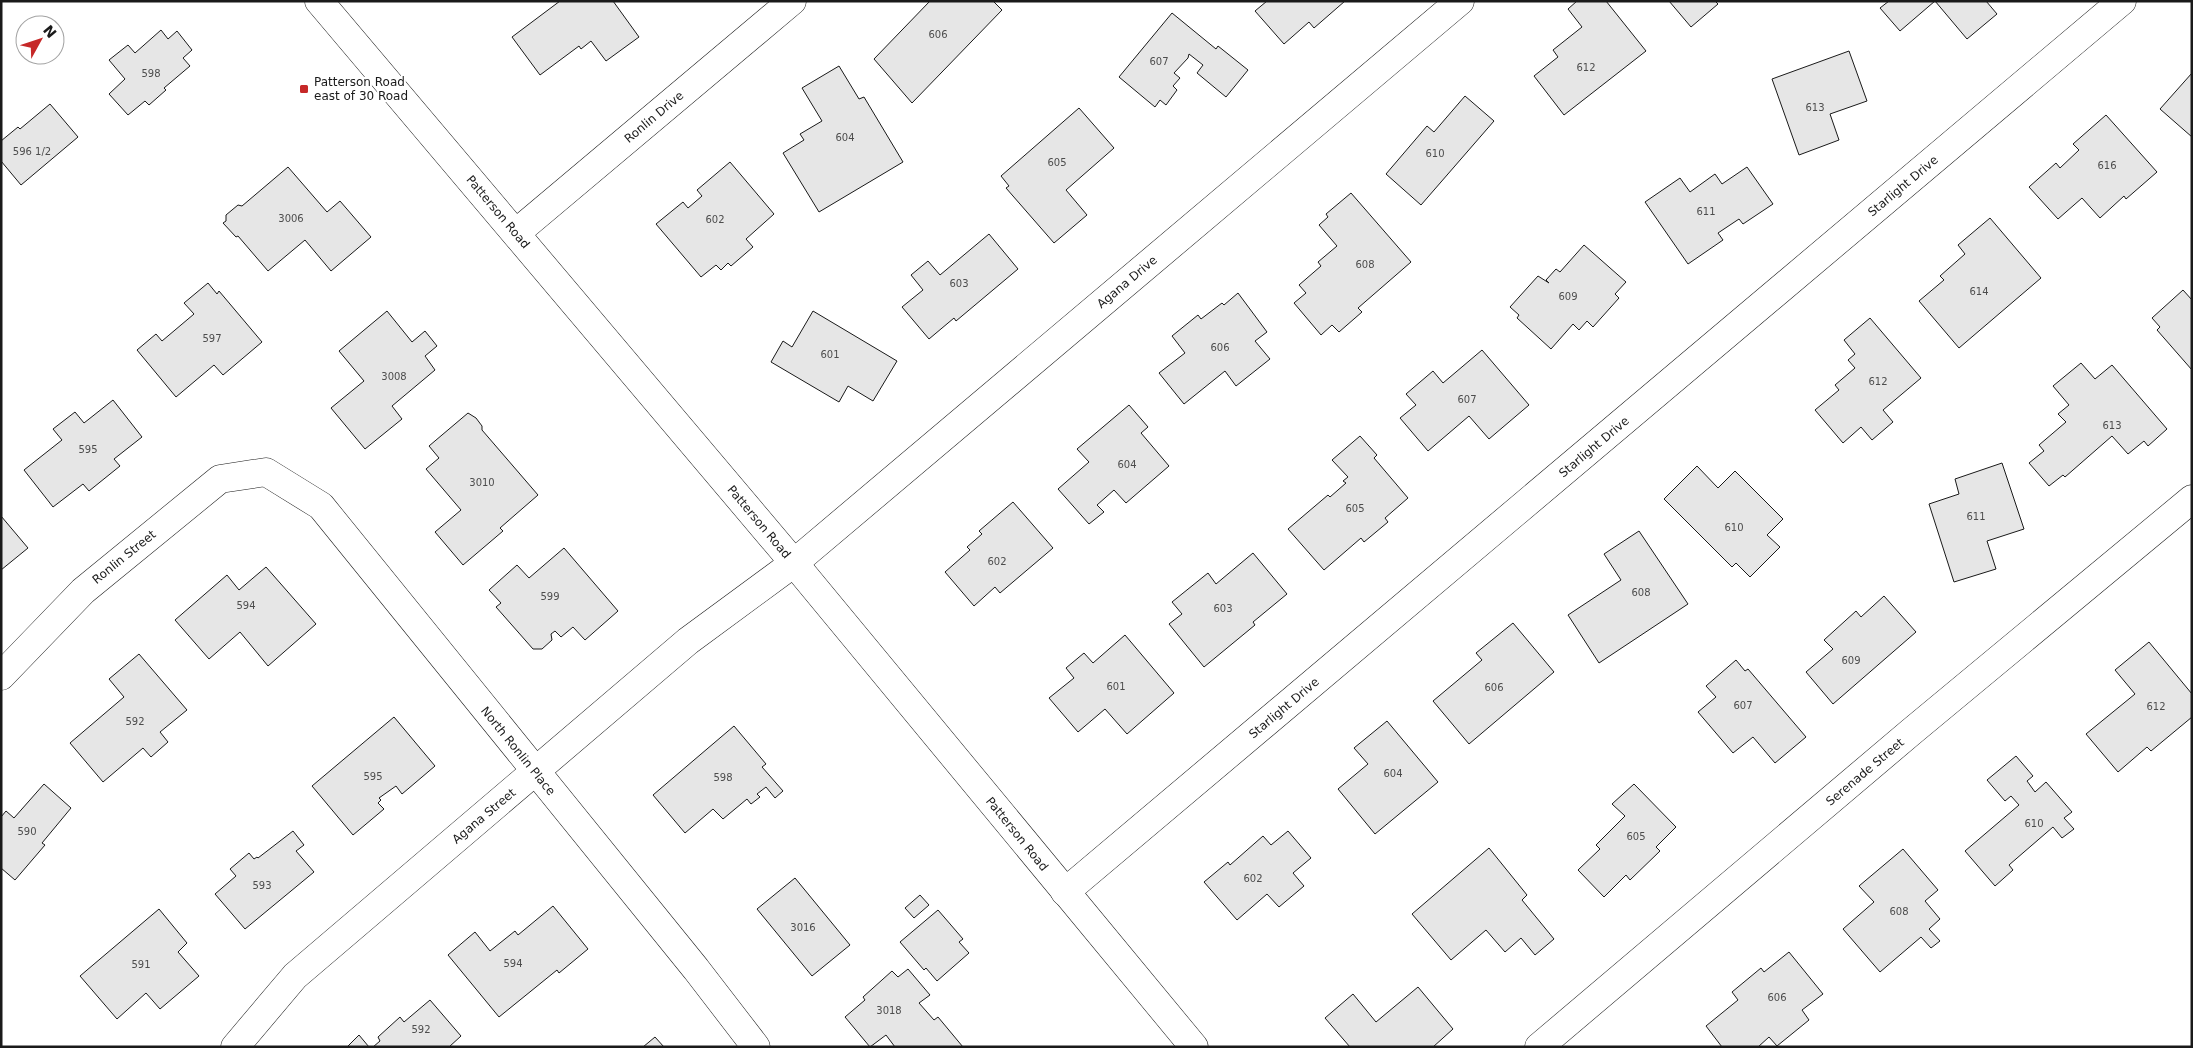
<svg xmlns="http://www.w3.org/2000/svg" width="2193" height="1048" font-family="'DejaVu Sans',sans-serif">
<rect width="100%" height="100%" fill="#fff"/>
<!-- building -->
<g fill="#e6e6e6" stroke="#1a1a1a">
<path d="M560 1H613L639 37 606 61 591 41 581 49 579 46 540 75 512 37Z"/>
<path d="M930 1H993L1002 10 912 103 874 59Z"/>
<path d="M1267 1H1345L1314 28 1309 22 1284 44 1255 11Z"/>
<path d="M1577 1H1606L1646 51 1564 115 1534 76 1558 57 1553 50 1582 27 1568 9Z"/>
<path d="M1669 1H1715L1718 4 1691 27Z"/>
<path d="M1889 1H1935L1900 31 1880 8Z"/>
<path d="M1935 1H1986L1997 14 1967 39Z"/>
<path d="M1172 13 1216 49 1218 46 1248 70 1226 97 1197 73 1203 65 1189 54 1188 58 1174 73 1180 78 1173 86 1177 90 1166 105 1160 100 1155 107 1119 77Z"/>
<path d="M161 30 168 39 177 31 192 50 183 58 190 66 164 88 166 90 149 105 145 101 128 115 109 94 125 79 109 60 128 45 135 53Z"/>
<path d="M1849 51 1867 101 1830 114 1839 140 1799 155 1772 79Z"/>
<path d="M839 66 859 99 864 97 903 162 819 212 783 153 804 140 800 134 822 121 802 88Z"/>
<path d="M2192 73V137L2160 109Z"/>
<path d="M1465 96 1494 121 1421 205 1386 174 1427 126 1434 132Z"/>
<path d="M50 104 78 137 21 185 1 161V141L18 127 20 129Z"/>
<path d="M1079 108 1114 148 1066 190 1087 215 1054 243 1006 188 1009 186 1001 176Z"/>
<path d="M2106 115 2157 172 2126 199 2124 196 2100 218 2082 198 2058 219 2029 187 2056 163 2060 168 2079 150 2073 144Z"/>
<path d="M730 162 774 214 746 239 753 247 731 266 728 263 721 270 716 265 701 277 656 224 683 202 688 208 702 196 697 190Z"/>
<path d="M288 167 327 212 340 201 371 237 331 271 305 240 268 271 238 236 236 237 223 223 226 221V215L238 205 242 206Z"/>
<path d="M1747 167 1773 204 1743 224 1739 219 1718 233 1723 240 1688 264 1645 202 1680 178 1690 192 1715 174 1722 184Z"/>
<path d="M1351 193 1411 262 1358 308 1362 312 1339 332 1332 325 1321 335 1294 303 1306 293 1299 285 1321 266 1318 262 1337 246 1319 225 1328 217 1326 214Z"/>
<path d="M1990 218 2041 278 1959 348 1919 301 1944 280 1940 276 1965 254 1958 245Z"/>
<path d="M989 234 1018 269 956 321 954 318 929 339 902 307 923 290 911 275 928 261 940 275Z"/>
<path d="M1584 245 1626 282 1615 294 1619 298 1593 327 1587 321 1579 330 1573 324 1551 349 1517 318 1519 315 1510 307 1538 276 1549 283 1546 280 1556 269 1560 272Z"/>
<path d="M208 283 217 294 219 291 262 342 223 375 214 365 176 397 137 350 156 334 162 341 194 314 184 303Z"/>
<path d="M2183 290 2192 300V370L2157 330 2160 327 2152 318Z"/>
<path d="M1238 293 1267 332 1255 341 1270 359 1236 386 1225 371 1184 404 1159 373 1185 353 1172 336 1198 315 1201 319 1222 303 1224 305Z"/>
<path d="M387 311 412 342 425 331 437 346 425 356 435 370 392 406 402 419 365 449 331 408 364 381 339 351Z"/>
<path d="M813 311 897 361 873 401 848 386 839 402 771 362 783 341 792 347Z"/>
<path d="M1870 318 1921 378 1883 410 1893 422 1872 440 1861 427 1843 443 1815 410 1839 390 1835 385 1855 368 1848 360 1855 354 1844 340Z"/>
<path d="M1482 350 1529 405 1489 439 1469 416 1428 451 1400 418 1416 405 1406 394 1433 371 1443 383Z"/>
<path d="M2081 363 2095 379 2112 365 2167 429 2148 446 2144 441 2128 454 2112 436 2065 477 2063 475 2049 486 2029 463 2044 451 2039 445 2066 422 2058 414 2069 405 2053 386Z"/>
<path d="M113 400 142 437 114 459 120 466 89 491 83 484 53 507 24 470 62 440 53 429 75 412 84 423Z"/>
<path d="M1129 405 1148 427 1141 433 1169 466 1126 503 1114 490 1097 505 1104 512 1089 524 1058 489 1089 462 1077 449Z"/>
<path d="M468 413 476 418 482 426V430L538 495 500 528 503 531 463 565 435 532 461 510 426 469 439 458 429 446Z"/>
<path d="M1360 436 1377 455 1374 458 1408 498 1385 518 1388 522 1364 542 1361 538 1324 570 1288 529 1328 495 1330 497 1346 483 1343 481 1348 477 1332 460Z"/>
<path d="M2002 463 2024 529 1987 541 1996 569 1954 582 1929 504 1959 494 1955 479Z"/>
<path d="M1697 466 1718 488 1735 471 1783 519 1767 535 1780 547 1750 577 1736 563 1732 567 1664 499Z"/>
<path d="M1013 502 1053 548 1000 593 995 587 974 606 945 572 970 550 967 547 982 534 979 531Z"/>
<path d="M1 516 28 548 1 570Z"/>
<path d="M1639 531 1688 604 1599 663 1568 615 1621 580 1604 554Z"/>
<path d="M564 548 618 611 585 640 573 627 561 637 555 631 551 634 552 640 542 649H533L496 607 501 603 489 590 517 565 529 578Z"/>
<path d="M1253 553 1287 594 1253 622 1255 625 1204 667 1169 624 1182 614 1172 602 1208 573 1216 584Z"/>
<path d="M266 567 316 624 268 666 240 632 209 659 175 620 227 575 239 590Z"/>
<path d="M1884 596 1916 632 1833 704 1806 672 1833 649 1824 640 1856 611 1861 617Z"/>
<path d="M1513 623 1554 672 1469 744 1433 701 1482 660 1476 653Z"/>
<path d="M1125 635 1174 693 1127 734 1105 709 1078 732 1049 698 1074 678 1066 668 1084 653 1093 663Z"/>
<path d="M2149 642 2192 694V717L2151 751 2147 747 2118 772 2086 734 2135 694 2115 670Z"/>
<path d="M139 654 187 710 160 732 168 742 151 757 143 748 103 782 70 743 124 697 109 679Z"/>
<path d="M1736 660 1745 671 1748 669 1806 737 1775 763 1753 737 1733 753 1698 712 1716 697 1706 686Z"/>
<path d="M394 717 435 766 402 794 396 786 379 798 381 800 378 803 384 809 353 835 312 786Z"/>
<path d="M1387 721 1438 782 1375 834 1338 789 1368 764 1354 748Z"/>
<path d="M734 726 766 764 762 767 783 791 775 798 766 787 757 794 760 797 751 804 747 799 723 819 713 809 685 833 653 795Z"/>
<path d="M2016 756 2033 776 2027 781 2035 792 2046 782 2072 812 2064 818 2074 829 2062 838 2053 827 2009 865 2013 870 1995 886 1965 851 2019 805 2011 796 2005 801 1987 780Z"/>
<path d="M44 784 71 808 42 843 45 845 15 880 1 868V817L6 811 14 818Z"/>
<path d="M1634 784 1676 827 1656 847 1660 851 1630 880 1626 875 1604 897 1578 870 1600 849 1596 845 1625 816 1612 804Z"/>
<path d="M293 831 304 845 296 851 314 872 245 929 215 894 236 876 230 869 249 853 254 859 257 857 258 858Z"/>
<path d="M1288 831 1311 858 1293 873 1304 886 1279 907 1267 894 1237 920 1204 882 1228 862 1230 865 1263 836 1271 845Z"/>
<path d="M1489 848 1527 895 1522 900 1554 939 1535 955 1521 938 1505 952 1486 930 1451 960 1412 914Z"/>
<path d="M1903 849 1938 890 1925 901 1940 919 1929 929 1940 941 1931 948 1921 937 1880 972 1843 929 1874 902 1859 886Z"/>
<path d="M795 878 850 945 812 976 757 909Z"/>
<path d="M920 895 929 905 914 918 905 908Z"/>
<path d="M553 906 588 949 559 973 557 970 499 1017 448 955 475 932 490 951 515 931 518 935Z"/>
<path d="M159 909 187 943 178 952 199 976 160 1009 146 993 117 1019 80 976Z"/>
<path d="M938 910 963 939 959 942 969 953 937 981 926 968 924 970 900 942Z"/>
<path d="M1789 952 1823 994 1802 1010 1809 1020 1777 1046 1769 1037 1758 1047H1722L1706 1026 1738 1000 1732 992 1761 968 1764 972Z"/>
<path d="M908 969 930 995 919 1003 934 1020 938 1017 963 1047H895L886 1035 870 1047 845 1017 865 1000 863 997 892 971 898 977Z"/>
<path d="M1418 987 1453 1029 1433 1047H1350L1325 1018 1353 994 1376 1022Z"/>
<path d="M430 1000 461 1036 449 1047H373L380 1041 378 1037 400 1017 404 1022Z"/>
<path d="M359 1035 369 1047H347Z"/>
<path d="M655 1037 664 1047H643Z"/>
</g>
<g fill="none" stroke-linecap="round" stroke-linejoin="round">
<defs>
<g id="minor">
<path d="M516 233 792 1"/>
<path d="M1 676 83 591 220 479 266 472 321 506 696 969 756 1047"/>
<path d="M1065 892 2122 1"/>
<path d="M235 1047 295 976 688 641 794 563 1460 1"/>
<path d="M1539 1047 1911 732 2192 499"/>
</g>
<path id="major" d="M319 1 794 563 1194 1047"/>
</defs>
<!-- minor casing -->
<use href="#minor" stroke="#1a1a1a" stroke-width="29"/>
<!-- major casing -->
<use href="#major" stroke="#1a1a1a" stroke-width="29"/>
<!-- minor -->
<use href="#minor" stroke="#fff" stroke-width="28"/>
<!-- major -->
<use href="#major" stroke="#fff" stroke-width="28"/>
</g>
<!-- markers -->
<rect fill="#c62828" stroke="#fff" stroke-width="2" x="299" y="84" width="10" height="10" rx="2.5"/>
<g text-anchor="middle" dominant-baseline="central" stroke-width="4" stroke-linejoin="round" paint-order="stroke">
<!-- number labels -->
<g font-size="10" fill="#4d4d4d">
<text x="938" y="34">606</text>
<text x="1159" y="61">607</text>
<text x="1586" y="67">612</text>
<text x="151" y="73">598</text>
<text x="1815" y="107">613</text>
<text x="845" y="137">604</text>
<text x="32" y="151">596 1/2</text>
<text x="1435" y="153">610</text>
<text x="1057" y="162">605</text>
<text x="2107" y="165">616</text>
<text x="1706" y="211">611</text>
<text x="291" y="218">3006</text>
<text x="715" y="219">602</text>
<text x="1365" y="264">608</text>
<text x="959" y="283">603</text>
<text x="1979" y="291">614</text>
<text x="1568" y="296">609</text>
<text x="212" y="338">597</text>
<text x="1220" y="347">606</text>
<text x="830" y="354">601</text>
<text x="394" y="376">3008</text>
<text x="1878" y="381">612</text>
<text x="1467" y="399">607</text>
<text x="2112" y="425">613</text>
<text x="88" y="449">595</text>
<text x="1127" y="464">604</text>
<text x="482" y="482">3010</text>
<text x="1355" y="508">605</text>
<text x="1976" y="516">611</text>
<text x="1734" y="527">610</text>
<text x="997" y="561">602</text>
<text x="1641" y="592">608</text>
<text x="550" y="596">599</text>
<text x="246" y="605">594</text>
<text x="1223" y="608">603</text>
<text x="1851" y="660">609</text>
<text x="1116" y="686">601</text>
<text x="1494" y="687">606</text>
<text x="1743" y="705">607</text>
<text x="2156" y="706">612</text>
<text x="135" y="721">592</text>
<text x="1393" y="773">604</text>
<text x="373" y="776">595</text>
<text x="723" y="777">598</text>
<text x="2034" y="823">610</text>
<text x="27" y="831">590</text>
<text x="1636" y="836">605</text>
<text x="1253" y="878">602</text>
<text x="262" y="885">593</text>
<text x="1899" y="911">608</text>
<text x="803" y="927">3016</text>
<text x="513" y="963">594</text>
<text x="141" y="964">591</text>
<text x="1777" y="997">606</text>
<text x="889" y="1010">3018</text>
<text x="421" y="1029">592</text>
</g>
<!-- poi labels -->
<g font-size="12" fill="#1a1a1a" stroke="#fff" text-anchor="start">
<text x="314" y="82">Patterson Road<tspan x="314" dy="14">east of 30 Road</tspan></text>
</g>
<!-- street labels -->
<g font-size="12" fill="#1a1a1a" stroke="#fff">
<text transform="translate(654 117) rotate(-40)">Ronlin Drive</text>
<text transform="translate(1903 186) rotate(-40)">Starlight Drive</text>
<text transform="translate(498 212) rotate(50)">Patterson Road</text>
<text transform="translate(1127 282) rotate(-40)">Agana Drive</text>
<text transform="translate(1594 447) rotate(-40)">Starlight Drive</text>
<text transform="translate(759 522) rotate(50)">Patterson Road</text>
<text transform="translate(124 557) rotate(-39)">Ronlin Street</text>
<text transform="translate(1284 708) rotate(-40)">Starlight Drive</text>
<text transform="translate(518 751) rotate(51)">North Ronlin Place</text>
<text transform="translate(1865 772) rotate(-40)">Serenade Street</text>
<text transform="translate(484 816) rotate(-40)">Agana Street</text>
<text transform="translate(1017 834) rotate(51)">Patterson Road</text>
</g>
</g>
<!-- border -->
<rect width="2193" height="1048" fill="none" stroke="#1a1a1a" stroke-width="5"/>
<!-- north arrow -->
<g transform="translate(40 40) rotate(50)"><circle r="24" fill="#ffffff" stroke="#a3a3a3"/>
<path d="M0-4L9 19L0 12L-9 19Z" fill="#c62828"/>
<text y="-8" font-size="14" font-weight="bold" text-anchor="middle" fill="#1a1a1a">N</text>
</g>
</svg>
